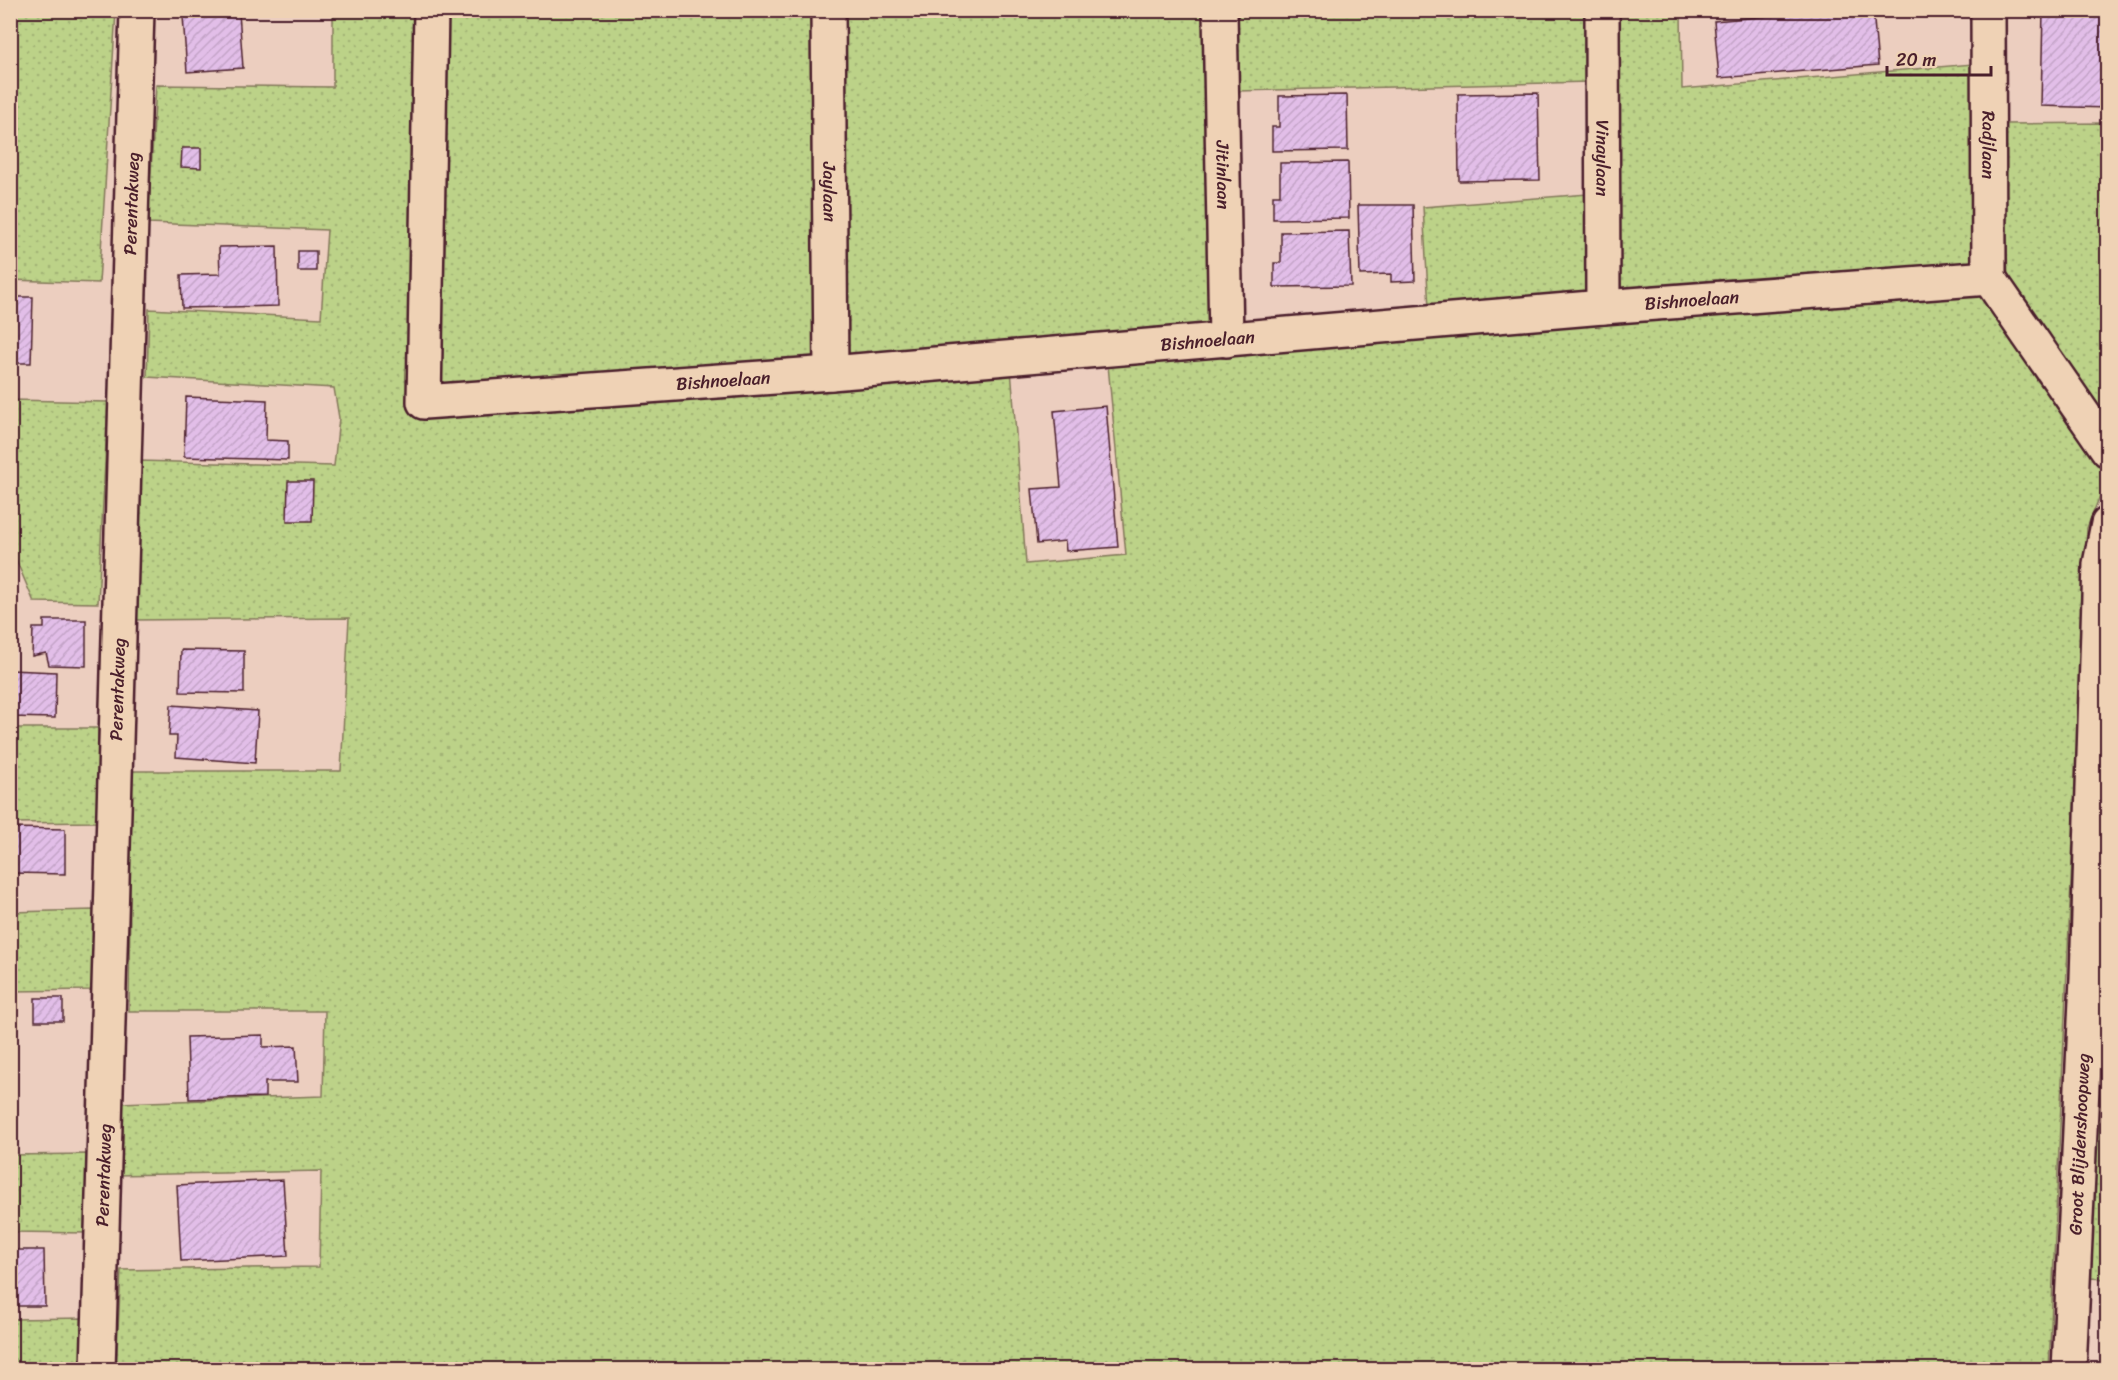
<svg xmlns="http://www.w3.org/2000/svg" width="2118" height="1380" font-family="Sriracha,sans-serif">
<defs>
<pattern id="grass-dots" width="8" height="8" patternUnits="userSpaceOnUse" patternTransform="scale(1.5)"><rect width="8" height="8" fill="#bcd288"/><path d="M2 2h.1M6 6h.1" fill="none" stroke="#a3b476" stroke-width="1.8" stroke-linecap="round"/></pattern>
<pattern id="building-hatch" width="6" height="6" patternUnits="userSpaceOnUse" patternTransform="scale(1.5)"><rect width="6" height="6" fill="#e2bee8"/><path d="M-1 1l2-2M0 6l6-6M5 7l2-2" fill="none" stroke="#c3a3c7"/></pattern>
</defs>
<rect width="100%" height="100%" fill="#eccebf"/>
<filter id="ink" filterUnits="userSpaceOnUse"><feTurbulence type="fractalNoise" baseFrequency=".0167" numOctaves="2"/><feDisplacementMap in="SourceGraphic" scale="12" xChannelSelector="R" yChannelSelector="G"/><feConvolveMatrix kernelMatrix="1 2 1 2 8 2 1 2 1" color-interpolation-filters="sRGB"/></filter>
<g filter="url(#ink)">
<!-- grass -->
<g fill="url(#grass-dots)" stroke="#83785a" stroke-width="1.5">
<path d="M11 10 116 11 99 283 11 280Z"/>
<path d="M333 11H417L410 412 1011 369 1026 564 1126 555 1108 365 1984 291 2100 453 2106 481 2087 528 2049 1369H116L121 1270 319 1267 321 1171 116 1175 120 1103 323 1096 325 1011H129L131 771H341L349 618 135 620 139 461 334 466 339 418 334 388 147 377 149 309 321 318 327 230 148 223 156 85 333 87Z"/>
<path d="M441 11H816L818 365 436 390Z"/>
<path d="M841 11H1206L1210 330 841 362Z"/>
<path d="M1235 11H1589V82L1237 91Z"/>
<path d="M1613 11H1681L1682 89 1973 64 1976 264 1617 297Z"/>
<path d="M2107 123V426L2008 279 2003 124Z"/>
<path d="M1588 194 1591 295 1429 308 1423 207Z"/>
<path d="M11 400 108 402 98 603 34 602 11 548Z"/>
<path d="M11 728H98L97 822 11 823Z"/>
<path d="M94 910 92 990 11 991V912Z"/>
<path d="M2107 1059V1279L2089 1278 2099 1061Z"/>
<path d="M88 1154V1233L11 1232 10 1155Z"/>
<path d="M88 1318V1369H11L10 1319Z"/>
</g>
<!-- building -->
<g fill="url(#building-hatch)" stroke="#4a1f2b" stroke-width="1.5">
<path d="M1839 10H1873L1878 65 1719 78 1714 21Z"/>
<path d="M2043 10H2108V108L2041 106Z"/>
<path d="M239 13 243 68 187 72 183 16Z"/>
<path d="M1538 93 1540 180 1459 181 1458 94Z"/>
<path d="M1347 95 1348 150 1272 151V127H1279V96Z"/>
<path d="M182 148H201V168L181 167Z"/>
<path d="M1348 162 1349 218 1273 219V195H1280V163Z"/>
<path d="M1358 205H1413L1415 281 1391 282V274L1360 275Z"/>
<path d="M1349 231 1351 286 1274 287V263H1281V232Z"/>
<path d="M277 246 278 306 182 308 181 275 220 274 219 247Z"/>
<rect x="298" y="251" width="18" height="20"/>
<path d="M10 297H33L31 363H10Z"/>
<path d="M186 397 267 400 266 440 288 441V460L184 457Z"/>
<path d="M1106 406 1118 547 1066 551 1065 541 1037 544 1032 489 1061 487 1054 411Z"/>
<path d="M288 481H313L312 521H287Z"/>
<path d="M44 620H86V666L49 665 46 653 32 656 33 628H44Z"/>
<path d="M181 650 244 651V693L180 692Z"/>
<path d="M10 670 56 672 55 718 10 717Z"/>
<path d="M171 705 258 711 255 763 176 757 177 736H169Z"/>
<path d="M10 828 65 829V874L13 873 12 890H10Z"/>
<rect x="35" y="998" width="28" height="23"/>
<path d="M263 1035V1047L296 1046 298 1082H265V1097L189 1099 187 1037Z"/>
<path d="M283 1180 288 1256 181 1261 177 1185Z"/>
<path d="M10 1250H44L45 1306H10Z"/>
</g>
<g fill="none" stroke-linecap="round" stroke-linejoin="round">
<defs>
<g id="street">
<path id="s1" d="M431 10 424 402 831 373 1603 307 1989 278"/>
<path id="s2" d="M828 10 831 373"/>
<path id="s3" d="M1220 10 1226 340"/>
<path id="s4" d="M1602 10 1603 307"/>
<path id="s5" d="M1988 10 1989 278"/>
<path d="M1989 278 2108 450"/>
<path id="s6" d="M98 1370 137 10"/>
<path id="s7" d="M2069 1370 2087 978 2100 564 2108 524"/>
</g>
</defs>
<!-- street casing -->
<use href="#street" stroke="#4a1f2b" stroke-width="38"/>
<!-- street -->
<use href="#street" stroke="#efd2b5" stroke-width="33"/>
</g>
</g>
<g text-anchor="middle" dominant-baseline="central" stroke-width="6" stroke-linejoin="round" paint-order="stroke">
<!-- street labels -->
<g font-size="18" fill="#4a1f2b" stroke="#efd2b5">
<text stroke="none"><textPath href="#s5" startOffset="135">Radjlaan</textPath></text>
<text stroke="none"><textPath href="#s4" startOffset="148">Vinaylaan</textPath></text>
<text stroke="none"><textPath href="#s3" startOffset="165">Jitinlaan</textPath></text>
<text stroke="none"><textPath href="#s2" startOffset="182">Jaylaan</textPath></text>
<text stroke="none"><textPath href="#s6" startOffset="1167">Perentakweg</textPath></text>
<text stroke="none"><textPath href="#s1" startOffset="1664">Bishnoelaan</textPath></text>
<text stroke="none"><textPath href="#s1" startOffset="1178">Bishnoelaan</textPath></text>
<text stroke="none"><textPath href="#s1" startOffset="692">Bishnoelaan</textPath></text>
<text stroke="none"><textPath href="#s6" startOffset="681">Perentakweg</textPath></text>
<text stroke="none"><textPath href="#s7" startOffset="226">Groot Blijdenshoopweg</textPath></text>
<text stroke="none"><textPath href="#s6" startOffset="195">Perentakweg</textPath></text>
</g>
</g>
<!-- margin -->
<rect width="2118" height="1380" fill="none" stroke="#efd2b5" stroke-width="36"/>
<rect x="18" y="18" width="2082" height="1344" fill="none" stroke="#4a1f2b" stroke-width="2" filter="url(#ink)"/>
<!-- scale -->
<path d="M1887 66v9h104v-9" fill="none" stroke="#4a1f2b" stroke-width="3"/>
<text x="1896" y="66" font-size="18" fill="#4a1f2b" stroke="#efd2b5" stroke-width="4.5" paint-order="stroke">20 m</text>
</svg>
